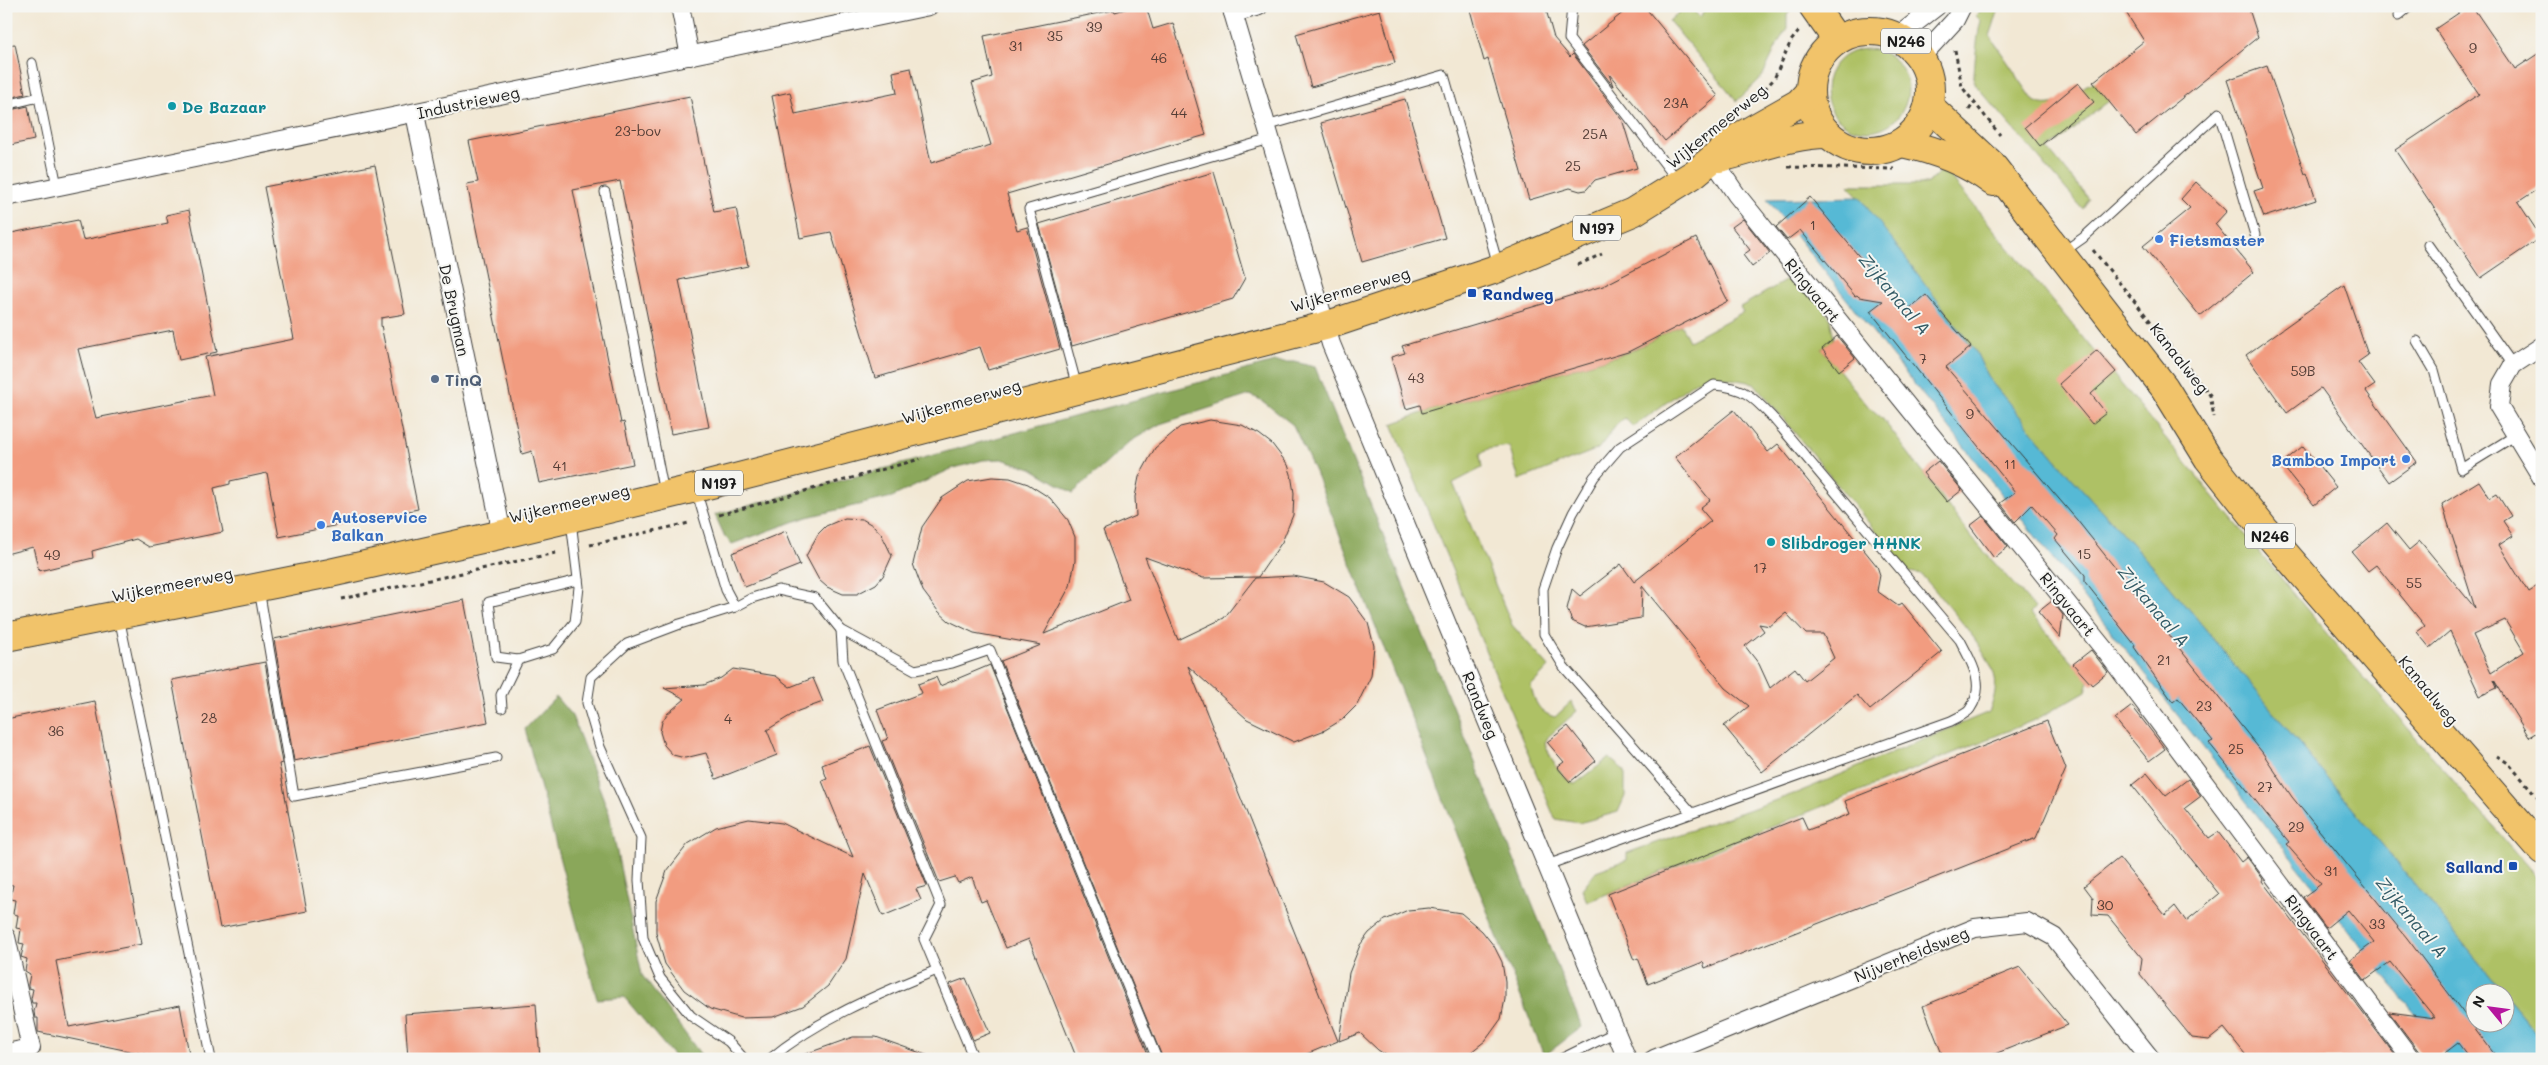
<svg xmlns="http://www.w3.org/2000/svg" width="2548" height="1065" font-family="Mali,sans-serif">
<rect width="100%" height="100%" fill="#f6f6f2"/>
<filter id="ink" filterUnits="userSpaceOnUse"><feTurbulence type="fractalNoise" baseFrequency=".02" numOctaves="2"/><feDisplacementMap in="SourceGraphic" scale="10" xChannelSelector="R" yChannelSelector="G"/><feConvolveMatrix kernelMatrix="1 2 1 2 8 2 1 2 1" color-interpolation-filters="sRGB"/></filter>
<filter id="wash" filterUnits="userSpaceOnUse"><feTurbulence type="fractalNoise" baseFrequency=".0096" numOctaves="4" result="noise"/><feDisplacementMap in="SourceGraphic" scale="20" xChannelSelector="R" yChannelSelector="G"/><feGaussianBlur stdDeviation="1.12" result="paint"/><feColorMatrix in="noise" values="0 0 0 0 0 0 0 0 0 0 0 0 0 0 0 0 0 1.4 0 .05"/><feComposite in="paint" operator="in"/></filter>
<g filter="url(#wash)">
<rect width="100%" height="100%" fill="#f2e8d4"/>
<!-- green -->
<g fill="#aec165" stroke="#656e40">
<path d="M1686 6H1690L1700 18 1705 9 1704 6H1792L1793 8 1787 15V29L1779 41 1762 77 1737 101 1669 21Z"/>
<path d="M1985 6H2000L1990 36 2034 101C2055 113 2074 90 2093 82L2109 101 2048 149 2089 199 2083 209 1974 83C1973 75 1978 28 1981 21L1976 16Z"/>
<circle cx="1867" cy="90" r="41"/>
<path d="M1943 168 2342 652 2542 883V1040L2506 996V992H2503L2166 581 2069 475 1988 378 1976 352 1849 185H1921L1928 183Z"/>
<path d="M1797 274 1830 318 1834 339 1822 349 1868 406 1882 418 1971 537 2035 608 2030 613 2089 681 2086 691 2037 719 1587 902 1582 889 1596 871 1627 860V853L1799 792 1989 712C1993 703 1997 688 1995 678 1990 650 1941 598 1921 574L1909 572 1754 383 1714 376 1696 381 1633 427 1625 418 1618 423 1598 449 1519 480 1509 446 1488 449 1480 455 1482 468 1453 483 1512 625 1549 667 1531 686C1534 701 1539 713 1555 717L1571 702 1577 711 1548 737 1545 743C1550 757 1561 779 1575 784L1609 758 1625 771V796L1618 812 1579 823 1555 819 1392 424 1422 413 1629 352 1681 325 1689 341 1743 312 1740 307Z"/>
</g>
<!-- forest -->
<g fill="#8aa75a" stroke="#53623b">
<path d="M1274 362H1295L1315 367 1582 1027 1544 1056 1315 472 1293 425 1261 400 1250 395 1160 424 1131 441 1073 493 1031 468 1002 459 983 460 951 469 892 497 807 517 732 544 725 537 715 515Z"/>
<path d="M556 697 572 716 609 813 642 975 704 1059H676L624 997 597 999 525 729Z"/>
</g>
<!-- water -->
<path fill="#56b9d5" stroke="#396a78" d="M1860 197 1976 352 1988 378 2069 475 2166 581 2503 992H2476V1022H2506V996L2542 1040V1059H2451L1767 199Z"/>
<g id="blocks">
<!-- building -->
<g fill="#f29c80" fill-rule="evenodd">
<path d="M1135 6H1146L1153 29 1173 23 1206 135 1007 194 1017 230 1027 227 1060 349 988 370 980 347 875 378 831 232 800 238 772 96 790 92 795 114 897 93 893 72 911 68 931 163 991 145 972 83 992 77 984 36 1114 10 1115 12Z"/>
<path d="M1469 6H1545L1554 38 1570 57 1573 54 1622 119 1637 168 1595 180 1586 190 1580 191 1570 188 1529 200 1488 59 1484 61Z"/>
<path d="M1631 6H1644L1718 96 1665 141 1609 74 1613 86 1582 46Z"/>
<path d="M2122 6H2248L2258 37 2136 135 2093 82 2144 41Z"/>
<path d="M2469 6H2472L2515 69 2542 51V186L2518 202 2541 237 2481 278 2395 150 2479 94 2435 29Z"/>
<path d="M1380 10 1395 63 1311 87 1296 34Z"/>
<path d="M15 44 25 94 6 99V45Z"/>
<path d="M2267 66 2305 174 2307 173 2316 200 2264 217 2254 191 2263 188 2227 80Z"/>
<path d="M2078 83 2094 102 2040 146 2025 127Z"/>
<path d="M690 96 714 212 736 208 748 266 679 280 709 427 671 434 620 181 573 190 621 423 624 422 633 464 539 483 532 451 522 454 467 184 478 182 469 141Z"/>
<path d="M1405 99 1445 238 1362 262 1321 123Z"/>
<path d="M28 106 34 140 6 146V111Z"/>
<path d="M375 165 405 314 381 318V325L418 509 279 537 267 473 230 481V484L214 488 223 532 149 547 136 539 92 551 93 558 39 571 33 547 6 554V234L78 220 83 240 168 223 166 215 189 210 217 352 179 360 173 330 78 349 96 418 213 395 205 357 294 339 264 187Z"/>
<path d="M1214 172 1245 278 1233 299 1072 346 1039 224Z"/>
<path d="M2196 182 2227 211 2215 224 2254 272 2200 316 2143 246 2190 208 2181 199Z"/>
<path d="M1810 197 1905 312 1926 295 1971 347 1946 367 2077 520 2262 752 2292 797 2407 938 2498 1059H2470L2458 1043 2437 1059H2421L2420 1053 2389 1012 2435 1018 2390 962 2365 980 2350 960 2374 942 2348 910 2326 928 2303 897 2321 884 2286 844 2289 842 2209 743 2213 741 2178 698 2173 702 2134 647 2135 645 2085 582V575L2055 539 2058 535 2032 505 2015 522 2000 503 2015 492 1870 311 1883 301 1859 297 1857 295 1855 296 1800 230 1787 240 1776 227Z"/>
<path d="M1743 219 1770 253 1752 267 1743 255 1750 250 1732 227Z"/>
<path d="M1696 238 1728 301 1628 352 1422 413 1420 405 1406 409 1391 357 1405 353 1402 346 1603 286Z"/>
<path d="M2344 285 2368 355 2358 362 2375 385 2366 391 2417 462 2389 482 2321 388 2287 413 2246 355Z"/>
<path d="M1837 336 1855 358 1839 371 1822 349Z"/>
<path d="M2097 350 2116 372 2091 394 2106 413 2092 424 2059 384Z"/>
<path d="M1734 410 1768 452 1778 444 1877 566 1880 575 1877 591 1898 606 1902 603 1942 652 1870 710 1857 695 1762 772 1724 726 1749 706 1726 688 1642 586 1641 618 1585 627 1572 621 1567 609 1572 589 1580 596 1621 564 1634 582 1711 521 1700 508 1710 500 1675 457ZM1786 613 1806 634H1823L1834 658 1805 681 1795 668 1770 688 1759 664 1745 646 1764 631 1759 624 1770 626Z"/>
<path d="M1210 420 1242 425 1259 434 1272 444 1288 465 1291 474 1294 493 1293 515 1282 542 1258 577 1203 578 1145 557 1178 640 1224 618 1255 578 1293 576 1324 582 1349 597 1368 623 1374 646 1371 676 1357 705 1343 719 1325 730 1294 742 1247 719 1188 666 1338 1041 1295 1059H1163L1001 661 1041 645 974 633 949 621 938 611 923 591 913 564 922 527 942 498 968 481 992 477 1010 478 1028 484 1050 498 1068 520 1075 537V561L1070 586 1044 634 1129 600 1103 530 1136 516 1135 497 1139 477 1155 448 1180 427Z"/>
<path d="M2303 446 2336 487 2314 505 2281 464Z"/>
<path d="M1938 461 1962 490 1947 502 1923 473Z"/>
<path d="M2479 481 2490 498 2497 494 2511 516 2503 521 2513 536 2499 545 2528 592 2542 583V729L2529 737 2494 680 2497 688 2480 696 2450 631 2430 648 2417 632 2425 626 2376 565 2368 571 2352 552 2387 523 2409 550 2420 541 2475 608 2442 504ZM2505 620 2524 652 2491 673 2473 635Z"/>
<path d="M1983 516 2008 547 1994 558 1970 526Z"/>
<path d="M845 518 862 519 874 526 882 535 892 556 883 576 876 584 857 594H843L827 587 819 580 806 556 818 534 826 526Z"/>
<path d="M786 531 800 565 745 587 732 553Z"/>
<path d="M464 600 488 722 294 761 274 639Z"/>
<path d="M2052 601 2063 615 2060 638 2038 612Z"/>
<path d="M2091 650 2108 672 2092 685 2073 664Z"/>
<path d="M265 662 282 763 279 764 307 911 220 928 172 680Z"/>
<path d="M990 665 1150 1059H1077L1029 939 1006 948 986 900 981 902 972 877 958 883 955 877 939 882 882 741 888 739 877 710 922 693 918 684 936 677 940 686Z"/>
<path d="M733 669 776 676 790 687 813 678 823 702 798 711 767 730 777 755 716 779 706 753 685 758 673 755 664 745 660 732 662 722 667 714 685 699 664 688 704 685 721 678Z"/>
<path d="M95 701 142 944 56 961 69 1027 180 1005 190 1059H167L38 1032V1018H35L34 1012 36 1003H32L31 999 33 989 28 988V985L30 974 25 971 27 959 21 957 24 944 19 943 21 929 16 928 18 915 13 914 15 900 10 899 13 885 7 884 10 870 6 869V719Z"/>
<path d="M2132 706 2165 749 2149 761 2115 719Z"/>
<path d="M2047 721 2066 769 2036 838 1705 968 1703 962 1648 984 1638 958 1634 960 1608 894 1802 817 1808 830 1850 814 1845 801Z"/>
<path d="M1568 726 1596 761 1570 782 1557 767 1564 762 1547 742Z"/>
<path d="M870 746 927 886 916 889 921 900 883 916 865 874 846 959 828 986 803 1006 773 1017 741 1018 710 1009 684 990 665 964 656 933V901L667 871 688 844 716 827 749 819 782 823 853 857 822 781 827 779 822 765Z"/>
<path d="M2147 773 2166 796 2188 779 2201 796 2185 808 2209 838 2218 832 2241 862 2247 857 2263 879 2262 881 2398 1059H2249L2224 1028 2209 1040 2192 1038 2140 974 2142 958 2108 916 2092 915 2093 898 2084 886 2119 858 2165 915 2175 906 2186 921 2219 894 2132 785Z"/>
<path d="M1429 908 1461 913 1482 931 1494 946 1502 962 1505 981V999L1501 1019 1485 1041 1462 1059H1392L1378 1050 1360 1033 1339 1041 1349 973 1360 945 1369 933 1385 920 1408 910Z"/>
<path d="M2020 967 2068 1025 1982 1059H1944L1923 1006Z"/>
<path d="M966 978 990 1033 973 1040 950 984Z"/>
<path d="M536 1004 540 1059H408L405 1014Z"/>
<path d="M853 1037H876L929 1056V1059H800V1056Z"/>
</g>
</g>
</g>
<g filter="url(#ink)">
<use href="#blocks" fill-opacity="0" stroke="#3c3b38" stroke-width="1"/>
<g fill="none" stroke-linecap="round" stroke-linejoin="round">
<defs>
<g id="service">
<path d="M1572 6 1569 39 1678 181"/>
<path d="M2398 16 2410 6"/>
<path d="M32 63 57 186"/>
<path d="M6 105 39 97"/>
<path d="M1266 126 1444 75 1498 265"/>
<path d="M605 192 664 493"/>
<path d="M2428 245 2513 365"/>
<path d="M2063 252 2083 238 2219 113 2255 235"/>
<path d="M2417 341 2434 370 2461 469 2516 435"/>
<path d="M1077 387 1029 209 1270 139"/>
<path d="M696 490 726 590 735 607 752 598 778 590 815 598 841 630 915 670 952 663 990 650 1157 1059"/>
<path d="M259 589 294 796 496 758"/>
<path d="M735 607 680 624 627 644 591 677 587 703 600 747 641 838 639 880 643 938 660 978 691 1016 729 1042 744 1059"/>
<path d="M119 617 211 1059"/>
<path d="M841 630 843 661 941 905 924 939 974 1059"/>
<path d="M518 660 496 657 489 602 578 580"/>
<path d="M502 708 501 695 518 660 553 649 575 622 579 587 571 521"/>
<path d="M1547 865 1951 721C1956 718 1967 714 1970 709 1987 684 1971 662 1960 640L1774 419C1754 398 1745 387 1714 385L1620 447 1594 477 1573 513 1557 548 1543 589 1544 634 1564 667 1692 813"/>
<path d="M770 1059C819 1018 879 994 937 970"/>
<path d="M1561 1059 1616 1032"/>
</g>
<g id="minor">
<path d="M680 6 690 56"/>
<path d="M1231 6 1331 344 1627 1059"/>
<path d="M1233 13 1259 6"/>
<path d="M1898 36 1937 6"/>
<path d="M1921 57 1955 20 1962 6"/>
<path d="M415 114 499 519V535"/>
<path d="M1713 160 1736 194 2108 654 2411 1059"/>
<path d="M6 197 929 6"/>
<path d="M2542 346 2513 365 2502 384 2499 407 2542 478"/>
<path d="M6 937 31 1048 6 1053"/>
<path d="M1654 1059 1975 928 2027 922 2054 937 2151 1059"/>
</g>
<g id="primary">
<path d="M1813 6 1837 40"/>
<circle cx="1870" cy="91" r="60"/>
<path d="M1929 106 1991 164 2164 387 2208 458 2268 534 2542 850"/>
<path d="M1902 143C1935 150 1966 161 1993 182"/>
<path d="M1719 158C1756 150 1790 134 1828 134"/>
<path d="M6 637 330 573 499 535 696 488 1325 326 1499 268 1633 212 1694 174 1739 137 1799 103 1810 91"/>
</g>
</defs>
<!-- service casing -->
<use href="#service" stroke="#3c3b38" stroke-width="11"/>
<!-- minor casing -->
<use href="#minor" stroke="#3c3b38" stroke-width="20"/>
<!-- primary casing -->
<use href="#primary" stroke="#3c3b38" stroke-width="30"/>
<!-- path -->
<g stroke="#3c3b38" stroke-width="3" stroke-dasharray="4 4" stroke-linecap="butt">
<path d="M1955 50 1962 87 2000 135"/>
<path d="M1759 95 1774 79 1791 41 1800 30"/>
<path d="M1969 110 1974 103"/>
<path d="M1788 167 1894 169"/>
<path d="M2093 250 2210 395 2214 417"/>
<path d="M1578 265 1602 254"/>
<path d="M719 515 920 459"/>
<path d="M590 545 689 523"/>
<path d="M341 599 560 552"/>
<path d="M2497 756 2508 763 2542 802"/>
</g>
<!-- service -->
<use href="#service" stroke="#fff" stroke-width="9"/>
<!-- minor -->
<use href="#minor" stroke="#fff" stroke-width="18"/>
<!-- primary -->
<use href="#primary" stroke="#f1c36a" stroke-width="28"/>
</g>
</g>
<!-- markers -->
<g fill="#0f9aa8" stroke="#f6f6f2" stroke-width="2">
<circle cx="172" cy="106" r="5"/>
<circle cx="1771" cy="542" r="5"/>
</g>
<g fill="#3f7fe0" stroke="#f6f6f2" stroke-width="2">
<circle cx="2159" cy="239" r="5"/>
<circle cx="2406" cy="459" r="5"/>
<circle cx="321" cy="525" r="5"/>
</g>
<g fill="#1a4fb4" stroke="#f6f6f2" stroke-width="2">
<rect x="1467" y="288" width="10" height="10" rx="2.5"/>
<rect x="2508" y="861" width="10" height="10" rx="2.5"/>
</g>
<circle fill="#5c6f8a" stroke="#f6f6f2" stroke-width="2" cx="435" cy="379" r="5"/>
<g text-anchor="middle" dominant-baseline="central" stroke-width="4" stroke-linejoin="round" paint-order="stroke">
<!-- number labels -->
<g font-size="14" fill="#523c35">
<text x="1094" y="26">39</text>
<text x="1055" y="35">35</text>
<text x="1016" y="45">31</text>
<text x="2473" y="47">9</text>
<text x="1159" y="57">46</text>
<text x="1676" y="102">23A</text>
<text x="1179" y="112">44</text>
<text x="638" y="130">23-bov</text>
<text x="1595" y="133">25A</text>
<text x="1573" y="165">25</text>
<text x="1813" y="224">1</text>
<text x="1923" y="358">7</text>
<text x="2303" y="370">59B</text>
<text x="1416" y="377">43</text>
<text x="1970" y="413">9</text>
<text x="2010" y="463">11</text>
<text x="560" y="465">41</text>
<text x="2084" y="553">15</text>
<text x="52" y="554">49</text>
<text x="1760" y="567">17</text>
<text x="2414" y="582">55</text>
<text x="2164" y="659">21</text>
<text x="2204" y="705">23</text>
<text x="209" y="717">28</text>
<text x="728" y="718">4</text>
<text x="56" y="730">36</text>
<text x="2236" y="748">25</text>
<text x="2265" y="786">27</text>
<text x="2296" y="826">29</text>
<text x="2331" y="870">31</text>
<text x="2105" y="904">30</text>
<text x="2377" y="923">33</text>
</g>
<!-- shield labels -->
<g fill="#f6f6f2" stroke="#5d5d5c" stroke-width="1">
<rect x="1881" y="28.5" width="50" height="25" rx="4"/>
<rect x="1573" y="215.5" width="48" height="25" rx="4"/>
<rect x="695" y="470.5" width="48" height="25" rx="4"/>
<rect x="2245" y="523.5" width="50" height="25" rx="4"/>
</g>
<g font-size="15" font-weight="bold" fill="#1c1c1c">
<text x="1906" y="41">N246</text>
<text x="1597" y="228">N197</text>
<text x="719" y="483">N197</text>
<text x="2270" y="536">N246</text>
</g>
<!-- street labels -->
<g font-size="16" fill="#1c1c1c" stroke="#f6f6f2">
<text transform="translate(468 102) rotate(-12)">Industrieweg</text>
<text transform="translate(1716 126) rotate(-39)">Wijkermeerweg</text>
<text transform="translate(1350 289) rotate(-16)">Wijkermeerweg</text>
<text transform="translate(1813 290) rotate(51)">Ringvaart</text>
<text transform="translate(455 310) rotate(78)">De Brugman</text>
<text transform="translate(2180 358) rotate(52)">Kanaalweg</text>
<text transform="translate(961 401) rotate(-16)">Wijkermeerweg</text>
<text transform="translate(569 503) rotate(-13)">Wijkermeerweg</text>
<text transform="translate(172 584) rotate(-11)">Wijkermeerweg</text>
<text transform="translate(2068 604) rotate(51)">Ringvaart</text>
<text transform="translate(2429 690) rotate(51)">Kanaalweg</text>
<text transform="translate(1481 705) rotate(68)">Randweg</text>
<text transform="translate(2312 927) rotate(53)">Ringvaart</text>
<text transform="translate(1911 954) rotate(-22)">Nijverheidsweg</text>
</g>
<!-- culture labels -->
<g font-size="16" font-weight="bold" fill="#0d838f" stroke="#f6f6f2" text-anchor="start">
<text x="182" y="106">De Bazaar</text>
<text x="1781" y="542">Slibdroger HHNK</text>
</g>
<!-- shop labels -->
<g font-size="16" font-weight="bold" fill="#366cbe" stroke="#f6f6f2" text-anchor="start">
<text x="2169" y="239">Fietsmaster</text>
<text x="2396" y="459" text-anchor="end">Bamboo Import</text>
<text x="331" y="516">Autoservice<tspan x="331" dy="18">Balkan</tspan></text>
</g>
<!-- transit labels -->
<g font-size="16" font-weight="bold" fill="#164399" stroke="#f6f6f2" text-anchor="start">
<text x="1482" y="293">Randweg</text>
<text x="2503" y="866" text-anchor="end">Salland</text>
</g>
<!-- service labels -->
<g font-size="16" font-weight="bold" fill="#4e5e75" stroke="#f6f6f2" text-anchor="start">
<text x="445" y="379">TinQ</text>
</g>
<!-- water labels -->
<g font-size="18" font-style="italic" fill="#335b66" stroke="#f6f6f2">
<text transform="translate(1895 294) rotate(50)">Zijkanaal A</text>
<text transform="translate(2154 606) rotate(50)">Zijkanaal A</text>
<text transform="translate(2412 917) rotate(50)">Zijkanaal A</text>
</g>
</g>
<!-- margin -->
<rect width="2548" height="1065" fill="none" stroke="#f6f6f2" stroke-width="25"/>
<!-- north arrow -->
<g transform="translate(2490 1008) rotate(299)"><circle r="24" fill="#f6f6f2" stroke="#9f9f9c"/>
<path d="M0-4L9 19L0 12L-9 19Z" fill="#b5179e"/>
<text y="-8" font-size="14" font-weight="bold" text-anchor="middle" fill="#1c1c1c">N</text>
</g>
</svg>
